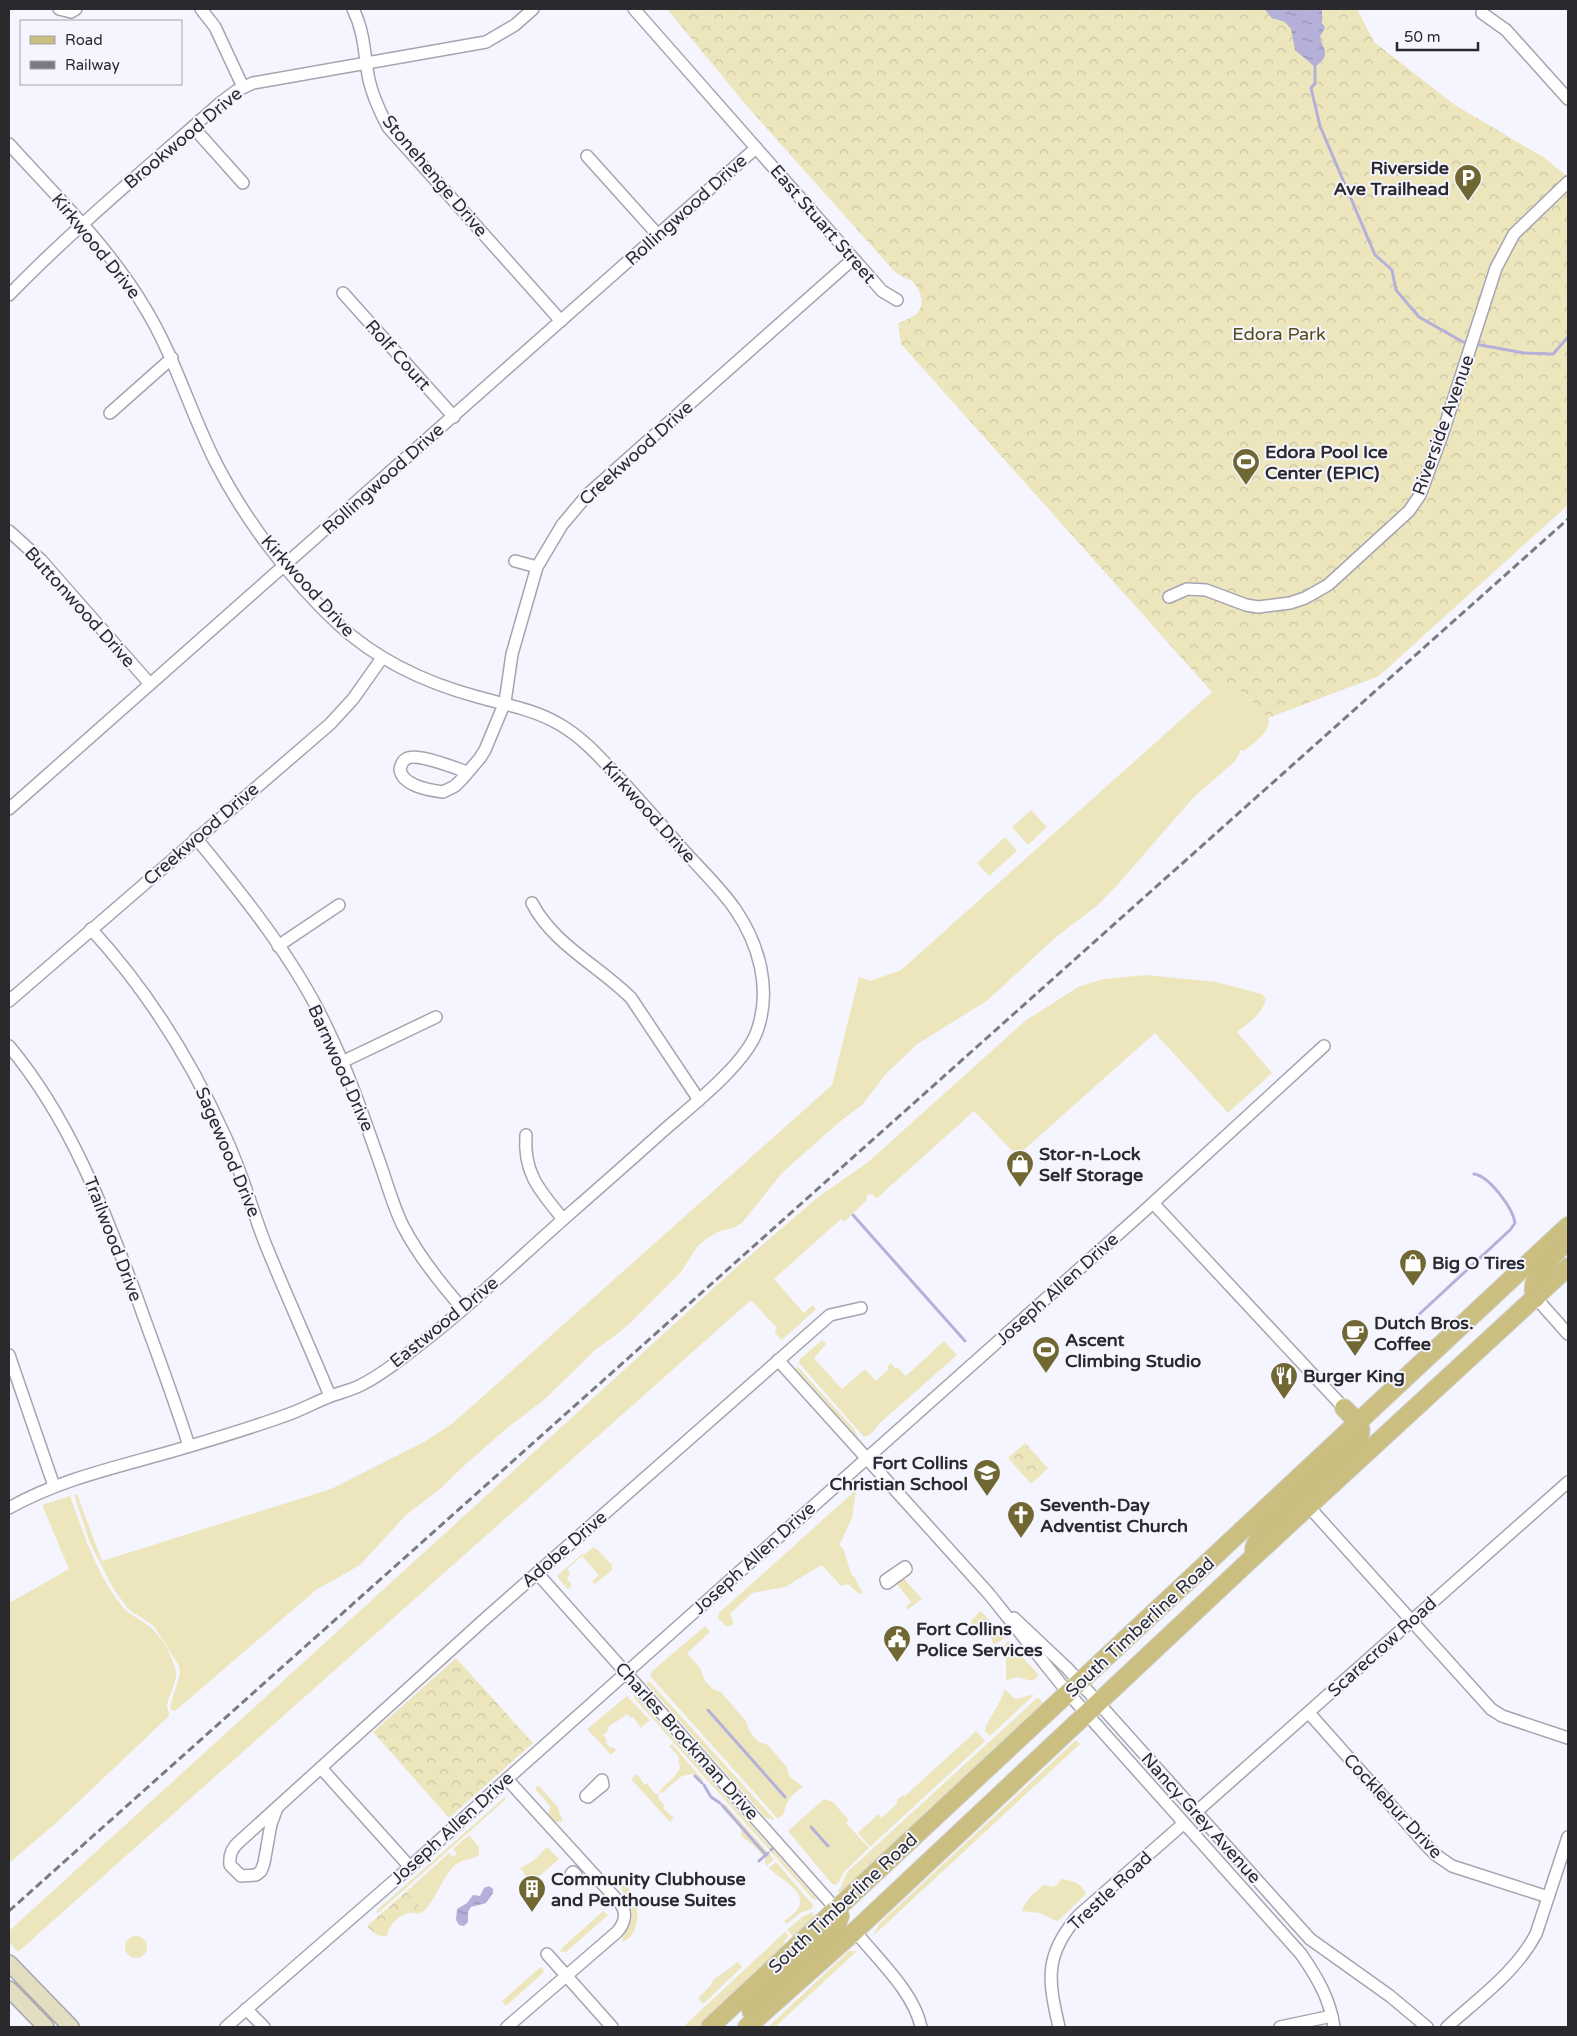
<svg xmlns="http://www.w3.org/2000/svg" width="1577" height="2036" font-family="'Varela Round',sans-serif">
<defs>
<pattern id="forest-crowns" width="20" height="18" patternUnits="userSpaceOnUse" patternTransform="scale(1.25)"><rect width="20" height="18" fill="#ede6bd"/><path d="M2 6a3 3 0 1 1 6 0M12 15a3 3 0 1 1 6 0" fill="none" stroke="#cbc5a3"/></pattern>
<pattern id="water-ripples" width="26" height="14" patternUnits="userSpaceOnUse" patternTransform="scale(1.25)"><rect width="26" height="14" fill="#b4b0d9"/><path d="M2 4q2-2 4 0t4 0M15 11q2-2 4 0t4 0" fill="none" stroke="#938fb0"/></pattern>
</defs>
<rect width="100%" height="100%" fill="#f5f5ff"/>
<!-- grass -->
<g fill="#ede6bd">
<path d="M1232 682 1268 718C1273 731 1253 743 1244 751L1240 750 1239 755 1234 762 1193 798 1119 883 1098 905 1056 937 988 1000 916 1045 885 1075 863 1104 837 1124 782 1173 742 1223 735 1227 718 1232 706 1239 697 1247 681 1272 630 1323 616 1335 595 1350 544 1400 507 1428 467 1463 440 1489 406 1515 360 1565 316 1590 175 1711 171 1710 170 1706 180 1674 179 1666 154 1626 128 1609 113 1588 90 1543 74 1495 77 1494 102 1561 331 1489 424 1442 453 1423 832 1085 859 977 870 981 901 970 1212 692Z"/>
<path d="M1031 810 1047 827 1028 845 1012 827Z"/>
<path d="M1005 837 1017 851 989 876 977 863Z"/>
<path d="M1146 975 1216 982 1262 994 1266 999C1261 1015 1250 1022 1237 1032L1272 1073 1228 1113 1155 1033 1017 1156 974 1111 876 1199 873 1194 867 1195 866 1201 844 1222 841 1219 774 1279 804 1313 813 1305 816 1309 782 1340 775 1333 776 1327 751 1300 18 1952 9 1942V1931L739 1265 818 1197 867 1163 1025 1021 1078 987 1104 979Z"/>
<path d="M822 1340 826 1344 814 1358 842 1389 865 1369 876 1381 889 1369 887 1367 891 1363 895 1368 897 1367 906 1376 944 1341 957 1355 880 1423 870 1435 864 1437 799 1363 800 1359Z"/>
<path d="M798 1367 854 1429 859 1439 796 1369Z"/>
<path d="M856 1490 852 1518 839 1546 843 1548 852 1576H854L863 1594 858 1593 848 1584 841 1586 822 1565 785 1587 752 1593 730 1614 734 1623 730 1626H726L718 1618 719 1613Z"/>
<path d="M70 1496C84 1534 96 1574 122 1606 128 1615 138 1617 146 1624 160 1633 173 1655 176 1672 177 1683 169 1694 167 1705 167 1708 169 1712 169 1716L56 1823 9 1863V1603L69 1569 42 1505Z"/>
<path d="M593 1547 598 1550 612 1565V1570L595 1584 592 1581 599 1575 582 1556 567 1569 570 1573 567 1579 572 1585 568 1589 558 1578V1575L582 1554 584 1555Z"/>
<path d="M900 1574 922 1599 907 1610 906 1607 911 1602 896 1583Z"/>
<path d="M981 1611 1005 1638 994 1645 984 1622 973 1627 971 1626V1620Z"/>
<path d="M705 1626 710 1632 687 1653 700 1668 705 1681 713 1689 721 1692 746 1721 751 1734 759 1742 768 1745 786 1766 790 1777 803 1787C793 1793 785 1802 784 1814L778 1819 650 1676 652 1671Z"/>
<path d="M1008 1641 1039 1675 1034 1680C1020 1682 1025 1672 1006 1681V1653L1004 1646Z"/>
<path d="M649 1681 650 1682 775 1820 766 1818 646 1683Z"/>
<path d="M1004 1689 1014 1698C1022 1700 1027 1694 1034 1695L990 1736 985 1732C985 1722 1002 1704 1004 1689Z"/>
<path d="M634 1694 818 1900 813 1899 634 1698Z"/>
<path d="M627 1696 650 1720 641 1728 633 1717 631 1718 627 1714 607 1728 609 1730 603 1735 607 1740 605 1742 611 1748 613 1747 616 1750 611 1755 587 1729Z"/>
<path d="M1037 1698 1040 1699 1044 1705 844 1892H837L842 1885 847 1872 857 1863Z"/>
<path d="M976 1731 985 1741 870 1847 858 1833 878 1814 881 1818 898 1803 896 1801 903 1795 905 1796Z"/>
<path d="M1076 1740 1080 1744 873 1936 879 1924Z"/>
<path d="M672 1744 703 1780 702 1783 692 1774 682 1776 662 1793 660 1792 661 1789 674 1777 680 1768 678 1756 669 1746Z"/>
<path d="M637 1774 645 1785 647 1783 655 1794H659L658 1798 665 1806 663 1808 674 1818 670 1822 631 1779Z"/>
<path d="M538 1785 557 1806 563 1821C558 1823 553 1822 548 1817L550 1806 535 1789Z"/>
<path d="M505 1797V1800L378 1913 376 1911Z"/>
<path d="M824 1799 833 1802 849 1820 846 1823 869 1848 844 1872 839 1882 836 1885 832 1884 788 1831Z"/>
<path d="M725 1804 774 1859 767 1866 765 1863V1858L753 1845 742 1837 740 1825 722 1805Z"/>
<path d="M469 1835 479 1847V1855C474 1860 461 1858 452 1868 441 1881 436 1898 424 1911L406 1892 449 1853 453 1857 457 1853 453 1849Z"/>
<path d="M547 1847 559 1859 527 1887 523 1883 526 1877 521 1869H518L533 1861Z"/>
<path d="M776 1862 813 1905 812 1909 800 1913 787 1924 784 1921C789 1917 796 1913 799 1907 807 1891 777 1877 769 1868Z"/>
<path d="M1060 1879C1071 1880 1082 1883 1086 1894L1059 1920 1056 1921 1040 1913 1022 1911C1025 1900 1036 1891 1045 1884 1051 1889 1059 1887 1060 1879Z"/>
<path d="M624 1882C628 1888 633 1893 635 1899 640 1913 638 1937 622 1942 622 1932 632 1926 632 1915 632 1903 622 1896 621 1885Z"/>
<path d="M603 1911 608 1915 566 1952H560L563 1947Z"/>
<path d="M813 1912 814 1919 794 1938 787 1930 803 1916Z"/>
<path d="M785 1932 789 1936 783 1942 786 1945 698 2027H683Z"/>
<circle cx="136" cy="1947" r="11"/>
<path d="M849 1951H857L775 2027H768Z"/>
<path d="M738 1962 742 1967 703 2004 698 1998 711 1985 713 1980Z"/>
<path d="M542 1967 544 1972 506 2006 502 2001 538 1969Z"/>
</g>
<!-- forest -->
<g fill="url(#forest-crowns)">
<path d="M667 9H1357L1374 42 1455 105 1543 157 1568 177V505L1379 676 1268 718 1232 682 1212 692 901 344 898 323C904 321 915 317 919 311 925 301 919 285 910 280 905 277 900 276 895 272L746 105Z"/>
<path d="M1025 1443 1048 1468 1031 1484 1008 1458Z"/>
<path d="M456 1658 533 1743 449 1818 373 1732Z"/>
<path d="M406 1892 424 1911C418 1916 415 1912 409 1913 398 1915 389 1926 387 1936 379 1938 372 1932 367 1926Z"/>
</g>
<!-- water -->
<g fill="url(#water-ripples)">
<path d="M1264 9H1322V24H1323L1325 28 1320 36C1322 50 1333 53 1315 67L1295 50 1291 29 1285 22 1272 18Z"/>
<path d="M489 1886 493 1889V1893L486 1903 471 1907 468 1912V1922L464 1926 459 1925 456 1920 457 1909 467 1903 473 1895 480 1896 484 1888Z"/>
</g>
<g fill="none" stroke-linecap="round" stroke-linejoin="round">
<!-- stream -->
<g stroke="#b4b0d9" stroke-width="3">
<path d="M1315 67V83L1311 88 1320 126 1375 255 1392 270 1396 290 1419 317 1463 342 1469 343"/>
<path d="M1475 344 1524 353 1553 354 1568 337"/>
<path d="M853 1215 965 1341"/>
<path d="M1413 1320 1510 1230 1515 1223C1513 1208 1489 1176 1474 1174"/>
<path d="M708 1710 785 1797"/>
<path d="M695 1776 702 1783"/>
<path d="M704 1785 711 1797 720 1803"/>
<path d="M722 1805 766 1855"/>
<path d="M811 1827 828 1846"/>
<path d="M771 1850 772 1849"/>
<path d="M759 1861 768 1853"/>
</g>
<defs>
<g id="street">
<path d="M59 9 71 12 76 9"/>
<path d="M201 9 215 27 243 87"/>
<path d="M353 9C365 33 364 55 369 80 373 97 380 112 388 127L561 321"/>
<path d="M634 9 882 291 897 300"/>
<path d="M1482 13 1506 30 1568 99"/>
<path d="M193 127 243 183"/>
<path d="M9 144C56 196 109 247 145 308 175 357 190 412 216 463 245 520 291 580 338 624 378 661 426 683 478 697 506 705 533 709 559 724 585 739 602 760 622 781 641 802 660 823 679 845 697 866 719 886 735 909 759 944 772 989 757 1031 745 1065 690 1107 663 1131 631 1160 599 1188 567 1216 516 1261 468 1308 414 1349 397 1362 380 1376 361 1385 352 1390 341 1392 331 1396 318 1401 305 1408 292 1413 255 1427 217 1438 180 1449 122 1466 62 1478 9 1508"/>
<path d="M587 156 658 235"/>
<path d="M343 293 454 417"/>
<path d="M9 295C75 227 149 166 220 103L236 91 253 83 486 42 515 25 533 9"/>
<path d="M110 413 172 358"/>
<path d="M9 531 41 560 150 684"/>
<path d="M515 561 537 567"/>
<path d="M1169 597 1187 589 1206 590 1246 605 1258 607 1290 603 1305 598 1328 585 1409 511 1420 495 1442 435 1496 268 1514 234 1568 182"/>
<path d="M467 772C455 768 416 752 406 759 402 761 401 766 400 769 402 786 429 790 443 792L455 786 463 778 480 758 485 750 505 702 512 654 537 567 562 525 588 494 853 259"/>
<path d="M9 809 756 148"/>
<path d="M196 838C243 895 296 961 327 1028 347 1069 362 1112 377 1155 386 1179 392 1204 403 1226 419 1257 440 1283 463 1309"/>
<path d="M532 903C553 944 599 966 631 998L699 1100"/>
<path d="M91 929C147 990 190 1058 224 1134 241 1169 251 1207 265 1243 286 1295 309 1345 330 1396"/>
<path d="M278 946 339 905"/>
<path d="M9 1001 330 724 353 699 382 658"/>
<path d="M9 1046C70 1119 103 1207 136 1295 154 1346 173 1395 189 1446"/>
<path d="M342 1062 436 1017"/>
<path d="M526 1135C523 1173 540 1191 563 1219"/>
<path d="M1153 1203 1344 1408"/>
<path d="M1536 1298 1568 1334"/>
<path d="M9 1355 54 1486"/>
<path d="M778 1360 989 1594 1069 1694 1301 1954C1317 1977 1330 1999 1334 2027"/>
<path d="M1310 1508 1491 1709 1502 1716 1568 1738"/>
<path d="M905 1567 906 1569 887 1583 886 1580Z"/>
<path d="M537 1573 836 1909"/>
<path d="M1014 1618 1067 1668 1310 1939 1390 1996 1427 2027"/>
<path d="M1309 1713 1427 1846 1436 1855 1452 1866 1548 1897"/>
<path d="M321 1768 410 1867"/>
<path d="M507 1779 619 1902C628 1912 625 1923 617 1932L507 2027"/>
<path d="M602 1780 603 1785 588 1797 586 1796Z"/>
<path d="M277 1808 271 1824 264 1863 261 1871 256 1875 241 1876 230 1865C229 1854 232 1848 240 1841L486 1618 830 1315 861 1308"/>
<path d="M1196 1812 1568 1482"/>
<path d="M573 1872 576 1875 574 1877 571 1874Z"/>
<path d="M855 1931C877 1959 914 1992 921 2027"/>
<path d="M547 1954 612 2027"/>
<path d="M246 2009 264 2027"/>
<path d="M226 2027 410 1867 507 1779 1142 1213 1324 1046"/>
<path d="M1059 2027C1048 1980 1044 1955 1078 1916L1183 1824"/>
<path d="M1280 2027 1332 2016"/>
<path d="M1447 2027C1478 1999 1516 1972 1536 1934L1568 1837"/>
</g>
<g id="secondary">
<path d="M9 1963 71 2027"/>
<path d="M9 1989 46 2027"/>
</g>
<g id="primary">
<path d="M1536 1298C1525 1279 1556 1253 1568 1240"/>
<path d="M1254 1549 1256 1543 1273 1521 1355 1445C1368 1427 1356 1421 1344 1408"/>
<path d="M751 2011 767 1992 837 1924 840 1916 836 1909"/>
<path d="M710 2027 1568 1226"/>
<path d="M747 2027 855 1931 1249 1561 1568 1267"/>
</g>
</defs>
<!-- street casing -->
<use href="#street" stroke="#a5a4b0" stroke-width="14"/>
<!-- secondary casing -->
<use href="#secondary" stroke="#a5a4b0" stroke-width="18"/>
<!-- primary casing -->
<use href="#primary" stroke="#d4d4d5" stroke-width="20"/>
<!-- street -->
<use href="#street" stroke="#fff" stroke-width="11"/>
<!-- secondary -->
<use href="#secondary" stroke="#e4dec0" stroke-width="15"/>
<!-- primary -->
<use href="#primary" stroke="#cabe80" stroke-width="18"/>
<!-- rail -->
<path stroke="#7a7a81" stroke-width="3" stroke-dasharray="8 4" stroke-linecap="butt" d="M9 1911 1568 519"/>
</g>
<!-- icons -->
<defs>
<symbol id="parking-pin" viewBox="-11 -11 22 30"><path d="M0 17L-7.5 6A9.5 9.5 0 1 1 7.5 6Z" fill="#716733" stroke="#f5f5ff"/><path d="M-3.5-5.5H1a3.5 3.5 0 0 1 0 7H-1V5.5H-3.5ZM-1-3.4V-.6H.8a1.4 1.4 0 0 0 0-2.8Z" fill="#fff"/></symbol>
<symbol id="stadium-pin" viewBox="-11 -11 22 30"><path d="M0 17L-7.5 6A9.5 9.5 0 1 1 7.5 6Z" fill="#716733" stroke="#f5f5ff"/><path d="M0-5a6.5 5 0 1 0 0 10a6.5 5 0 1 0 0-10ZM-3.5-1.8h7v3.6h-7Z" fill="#fff"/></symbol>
<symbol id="shop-pin" viewBox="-11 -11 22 30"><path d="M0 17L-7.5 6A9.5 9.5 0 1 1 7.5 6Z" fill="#716733" stroke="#f5f5ff"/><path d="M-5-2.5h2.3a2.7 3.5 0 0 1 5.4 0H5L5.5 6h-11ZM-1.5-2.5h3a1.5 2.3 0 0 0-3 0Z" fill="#fff"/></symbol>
<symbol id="cafe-pin" viewBox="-11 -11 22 30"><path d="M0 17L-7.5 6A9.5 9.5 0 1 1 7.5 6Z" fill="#716733" stroke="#f5f5ff"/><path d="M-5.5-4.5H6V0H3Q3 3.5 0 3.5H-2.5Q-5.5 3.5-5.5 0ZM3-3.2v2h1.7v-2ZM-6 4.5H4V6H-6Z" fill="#fff"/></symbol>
<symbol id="restaurant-pin" viewBox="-11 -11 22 30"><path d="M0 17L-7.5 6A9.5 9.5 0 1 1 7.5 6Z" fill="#716733" stroke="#f5f5ff"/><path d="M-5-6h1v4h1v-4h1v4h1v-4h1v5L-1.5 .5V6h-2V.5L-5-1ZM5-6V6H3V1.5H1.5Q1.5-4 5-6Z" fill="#fff"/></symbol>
<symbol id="school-pin" viewBox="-11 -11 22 30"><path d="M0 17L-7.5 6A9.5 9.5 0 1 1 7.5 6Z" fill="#716733" stroke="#f5f5ff"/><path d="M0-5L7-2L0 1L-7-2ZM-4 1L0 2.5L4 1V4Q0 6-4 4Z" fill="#fff"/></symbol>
<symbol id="church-pin" viewBox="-11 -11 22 30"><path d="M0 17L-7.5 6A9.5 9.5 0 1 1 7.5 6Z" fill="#716733" stroke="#f5f5ff"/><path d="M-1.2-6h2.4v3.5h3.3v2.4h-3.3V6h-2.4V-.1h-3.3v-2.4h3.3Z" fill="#fff"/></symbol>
<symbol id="civic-pin" viewBox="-11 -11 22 30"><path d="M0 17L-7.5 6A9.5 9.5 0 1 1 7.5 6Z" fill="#716733" stroke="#f5f5ff"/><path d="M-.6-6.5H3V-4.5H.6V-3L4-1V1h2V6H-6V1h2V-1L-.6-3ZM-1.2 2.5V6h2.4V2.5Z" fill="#fff"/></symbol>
<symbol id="building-pin" viewBox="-11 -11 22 30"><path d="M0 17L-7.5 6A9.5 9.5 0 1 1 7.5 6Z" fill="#716733" stroke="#f5f5ff"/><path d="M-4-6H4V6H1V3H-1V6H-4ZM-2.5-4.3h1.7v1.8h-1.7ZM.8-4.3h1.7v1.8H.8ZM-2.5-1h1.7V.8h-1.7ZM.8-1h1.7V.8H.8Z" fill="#fff"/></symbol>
</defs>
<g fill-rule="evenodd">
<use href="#parking-pin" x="1452" y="162" width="32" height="43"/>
<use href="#stadium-pin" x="1230" y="446" width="32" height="43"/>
<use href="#shop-pin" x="1004" y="1148" width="32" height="43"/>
<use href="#shop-pin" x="1397" y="1247" width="32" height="43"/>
<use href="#cafe-pin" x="1339" y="1317" width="32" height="43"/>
<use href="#stadium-pin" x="1030" y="1334" width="32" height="43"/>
<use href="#restaurant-pin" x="1268" y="1360" width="32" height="43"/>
<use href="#school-pin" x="971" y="1457" width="32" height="43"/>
<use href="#church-pin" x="1005" y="1499" width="32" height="43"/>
<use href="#civic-pin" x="881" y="1623" width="32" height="43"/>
<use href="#building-pin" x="516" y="1873" width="32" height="43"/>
</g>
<g text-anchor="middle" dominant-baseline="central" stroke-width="4" stroke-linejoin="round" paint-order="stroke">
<!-- street labels -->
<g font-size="18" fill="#2a292e" stroke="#f5f5ff">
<text transform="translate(183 138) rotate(-40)">Brookwood Drive</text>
<text transform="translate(435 176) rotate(50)">Stonehenge Drive</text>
<text transform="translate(686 210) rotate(-42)">Rollingwood Drive</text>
<text transform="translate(823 224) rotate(49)">East Stuart Street</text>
<text transform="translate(96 246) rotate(51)">Kirkwood Drive</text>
<text transform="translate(398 355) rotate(48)">Rolf Court</text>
<text transform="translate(1443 425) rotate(-70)">Riverside Avenue</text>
<text transform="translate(636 453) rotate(-42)">Creekwood Drive</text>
<text transform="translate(383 479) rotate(-42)">Rollingwood Drive</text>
<text transform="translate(308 586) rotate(48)">Kirkwood Drive</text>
<text transform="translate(80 607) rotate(48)">Buttonwood Drive</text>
<text transform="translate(649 812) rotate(48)">Kirkwood Drive</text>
<text transform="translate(201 834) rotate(-41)">Creekwood Drive</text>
<text transform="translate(341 1068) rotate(66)">Barnwood Drive</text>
<text transform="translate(228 1152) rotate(67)">Sagewood Drive</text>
<text transform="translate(113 1239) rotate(69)">Trailwood Drive</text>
<text transform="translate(1057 1289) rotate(-42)">Joseph Allen Drive</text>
<text transform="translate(444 1322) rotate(-39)">Eastwood Drive</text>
<text transform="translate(564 1549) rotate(-41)">Adobe Drive</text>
<text transform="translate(754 1558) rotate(-42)">Joseph Allen Drive</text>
<text transform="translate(1140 1627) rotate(-43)">South Timberline Road</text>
<text transform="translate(1382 1647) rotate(-42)">Scarecrow Road</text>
<text transform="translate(687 1741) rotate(48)">Charles Brockman Drive</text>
<text transform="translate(1393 1806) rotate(47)">Cocklebur Drive</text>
<text transform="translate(1201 1818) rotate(48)">Nancy Grey Avenue</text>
<text transform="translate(452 1828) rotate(-42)">Joseph Allen Drive</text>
<text transform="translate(1110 1891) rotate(-43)">Trestle Road</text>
<text transform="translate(843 1903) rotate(-43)">South Timberline Road</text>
</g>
<!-- poi labels -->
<g font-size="18" font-weight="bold" fill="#2a292e" stroke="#f5f5ff" text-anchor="start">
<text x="1449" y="168" text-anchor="end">Riverside<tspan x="1449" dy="21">Ave Trailhead</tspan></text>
<text x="1265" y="452">Edora Pool Ice<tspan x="1265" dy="21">Center (EPIC)</tspan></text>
<text x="1039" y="1154">Stor-n-Lock<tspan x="1039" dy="21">Self Storage</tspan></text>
<text x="1432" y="1263">Big O Tires</text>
<text x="1374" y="1323">Dutch Bros.<tspan x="1374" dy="21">Coffee</tspan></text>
<text x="1065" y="1340">Ascent<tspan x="1065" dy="21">Climbing Studio</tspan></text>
<text x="1303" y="1376">Burger King</text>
<text x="968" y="1463" text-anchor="end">Fort Collins<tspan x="968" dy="21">Christian School</tspan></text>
<text x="1040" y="1505">Seventh-Day<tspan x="1040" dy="21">Adventist Church</tspan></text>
<text x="916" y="1629">Fort Collins<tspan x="916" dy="21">Police Services</tspan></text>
<text x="551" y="1879">Community Clubhouse<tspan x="551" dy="21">and Penthouse Suites</tspan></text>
</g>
<!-- park labels -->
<g font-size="18" fill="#554b18" stroke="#f5f5ff">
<text x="1279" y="334">Edora Park</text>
</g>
</g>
<!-- border -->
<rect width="1577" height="2036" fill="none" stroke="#2a292e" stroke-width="20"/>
<!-- legend -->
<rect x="20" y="20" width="162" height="65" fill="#f5f5ff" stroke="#a4a3ab"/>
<rect x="30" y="36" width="25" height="8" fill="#cabe80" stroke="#a4a3ab"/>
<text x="65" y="45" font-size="15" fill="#2a292e">Road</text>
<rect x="30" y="61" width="25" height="8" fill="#7a7a81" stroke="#a4a3ab"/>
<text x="65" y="70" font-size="15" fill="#2a292e">Railway</text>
<!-- scale -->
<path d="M1397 42v8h81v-8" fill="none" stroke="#2a292e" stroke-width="2.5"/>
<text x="1404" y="42" font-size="15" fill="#2a292e" stroke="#f5f5ff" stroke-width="4" paint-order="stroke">50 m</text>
</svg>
